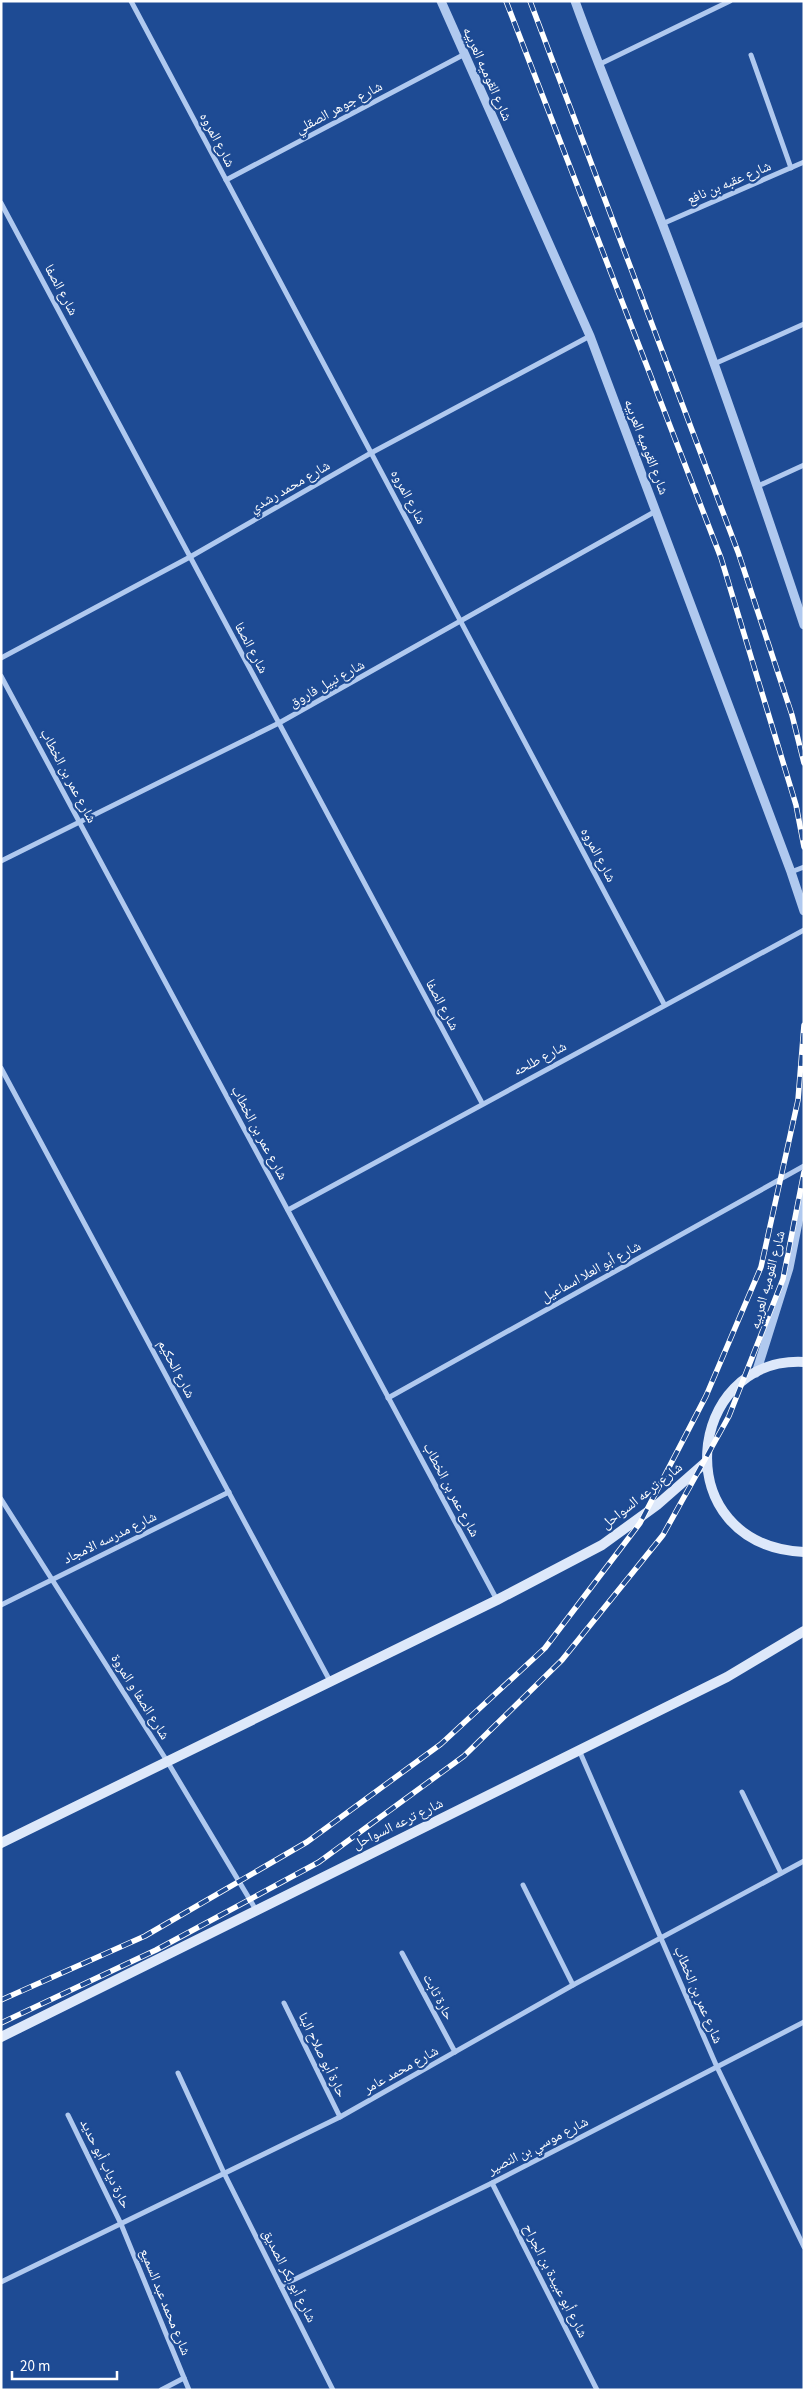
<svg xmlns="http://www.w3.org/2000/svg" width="805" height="2391" font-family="'Source Sans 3','Noto Naskh Arabic',sans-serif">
<rect width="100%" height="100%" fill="#1e4b94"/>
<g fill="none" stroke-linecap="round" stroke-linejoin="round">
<!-- minor -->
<g stroke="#b0c9ef" stroke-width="5">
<path d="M131 1 664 1004"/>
<path d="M751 55 791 168"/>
<path d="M598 65 730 1"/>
<path d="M226 180 463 55"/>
<path d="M1 203 482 1103"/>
<path d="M662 224 804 162"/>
<path d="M714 364 804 324"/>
<path d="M758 486 804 465"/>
<path d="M1 658 190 557 371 453 590 336"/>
<path d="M1 676 497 1600"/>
<path d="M1 861 279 723 656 511"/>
<path d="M791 872 804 867"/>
<path d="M1 1068 330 1681"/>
<path d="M288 1210 804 930"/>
<path d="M388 1398 804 1166"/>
<path d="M1 1499 167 1761 256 1910"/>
<path d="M1 1605 229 1492"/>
<path d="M579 1750 717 2067 804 2247"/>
<path d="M742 1792 781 1873"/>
<path d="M523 1885 573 1985"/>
<path d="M402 1953 455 2052"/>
<path d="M284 2003 340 2117"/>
<path d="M178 2073 224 2173 333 2390"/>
<path d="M68 2115 121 2224 189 2390"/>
<path d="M492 2183 597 2390"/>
<path d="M1 2282 340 2117 573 1985 804 1861"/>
<path d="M281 2286 492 2183 804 2022"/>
<path d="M161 2390 184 2378"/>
</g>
<!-- tertiary -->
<g stroke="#b0c9ef" stroke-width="9">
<path d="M441 1 590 336 791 872 804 911"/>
<path d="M575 1C602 76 633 149 662 223 713 355 759 490 804 625"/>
<path d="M756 1373 789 1268 804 1192"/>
</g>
<!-- secondary -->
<g stroke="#dde8fa" stroke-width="10">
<path d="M804 1362C685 1356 665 1545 804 1552"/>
<path d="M1 1843 497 1600 602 1545 657 1505 706 1462"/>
<path d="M1 2037 727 1677 804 1631"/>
</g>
<defs>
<g id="rail">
<path d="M506 1 721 558 796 805 804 847"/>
<path d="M530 1 738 552 792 715 804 763"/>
<path d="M1 2000 145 1936 307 1842 441 1744 545 1648 640 1523 706 1396 761 1267 798 1100 804 1025"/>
<path d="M1 2023 156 1950 319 1862 464 1756 562 1660 663 1535 729 1416 783 1279 804 1172"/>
</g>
</defs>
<!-- rail casing -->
<use href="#rail" stroke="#fff" stroke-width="5.5"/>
<!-- rail -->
<use href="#rail" stroke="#1e4b94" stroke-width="4" stroke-dasharray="11" stroke-linecap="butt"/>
</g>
<g text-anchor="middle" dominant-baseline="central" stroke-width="4.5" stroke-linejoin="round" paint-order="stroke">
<!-- street labels -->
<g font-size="14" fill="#fff" stroke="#1e4b94">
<text transform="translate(487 74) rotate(66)">شارع القوميه العربيه</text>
<text transform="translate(339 108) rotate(-28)">شارع جوهر الصقلي</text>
<text transform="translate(217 140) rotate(62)">شارع المروه</text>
<text transform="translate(729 183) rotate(-23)">شارع عقبه بن نافع</text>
<text transform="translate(61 290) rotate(62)">شارع الصفا</text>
<text transform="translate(646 447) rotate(69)">شارع القوميه العربيه</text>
<text transform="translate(290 487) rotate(-30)">شارع محمد رشدي</text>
<text transform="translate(408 497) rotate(62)">شارع المروه</text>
<text transform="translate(251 648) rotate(62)">شارع الصفا</text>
<text transform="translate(327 684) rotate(-29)">شارع نبيل فاروق</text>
<text transform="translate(68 776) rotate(62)">شارع عمر بن الخطاب</text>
<text transform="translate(598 855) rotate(62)">شارع المروه</text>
<text transform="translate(442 1005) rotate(62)">شارع الصفا</text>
<text transform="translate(540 1059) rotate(-28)">شارع طلحه</text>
<text transform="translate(259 1133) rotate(62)">شارع عمر بن الخطاب</text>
<text transform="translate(591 1272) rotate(-29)">شارع أبو العلا اسماعيل</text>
<text transform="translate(768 1280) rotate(-75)">شارع القوميه العربيه</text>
<text transform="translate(176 1369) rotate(62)">شارع الحكيم</text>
<text transform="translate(451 1490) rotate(62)">شارع عمر بن الخطاب</text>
<text transform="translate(642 1496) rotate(-38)">شارع ترعه السواحل</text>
<text transform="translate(110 1538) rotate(-26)">شارع مدرسه الامجاد</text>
<text transform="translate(140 1697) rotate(58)">شارع الصفا و المروة</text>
<text transform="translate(398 1824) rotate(-26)">شارع ترعه السواحل</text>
<text transform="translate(698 1995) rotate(67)">شارع عمر بن الخطاب</text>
<text transform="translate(438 1997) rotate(62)">حارة ثابت</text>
<text transform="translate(322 2055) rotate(64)">حارة أبو صلاح البنا</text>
<text transform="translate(401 2070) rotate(-29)">شارع محمد عامر</text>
<text transform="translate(538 2146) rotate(-27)">شارع موسي بن النصير</text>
<text transform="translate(105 2164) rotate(64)">حارة دياب أبو حديد</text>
<text transform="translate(289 2276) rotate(63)">شارع أبو بكر الصديق</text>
<text transform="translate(555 2281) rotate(63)">شارع أبو عبيدة بن الجراح</text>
<text transform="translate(165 2302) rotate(68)">شارع محمد عبد السميع</text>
</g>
</g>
<!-- border -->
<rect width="805" height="2391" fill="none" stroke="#ffffff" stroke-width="5"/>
<!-- scale -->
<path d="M12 2371v8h105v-8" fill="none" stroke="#ffffff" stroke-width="2.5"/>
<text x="20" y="2371" font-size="15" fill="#ffffff" stroke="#1e4b94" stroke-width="4" paint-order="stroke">20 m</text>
</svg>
